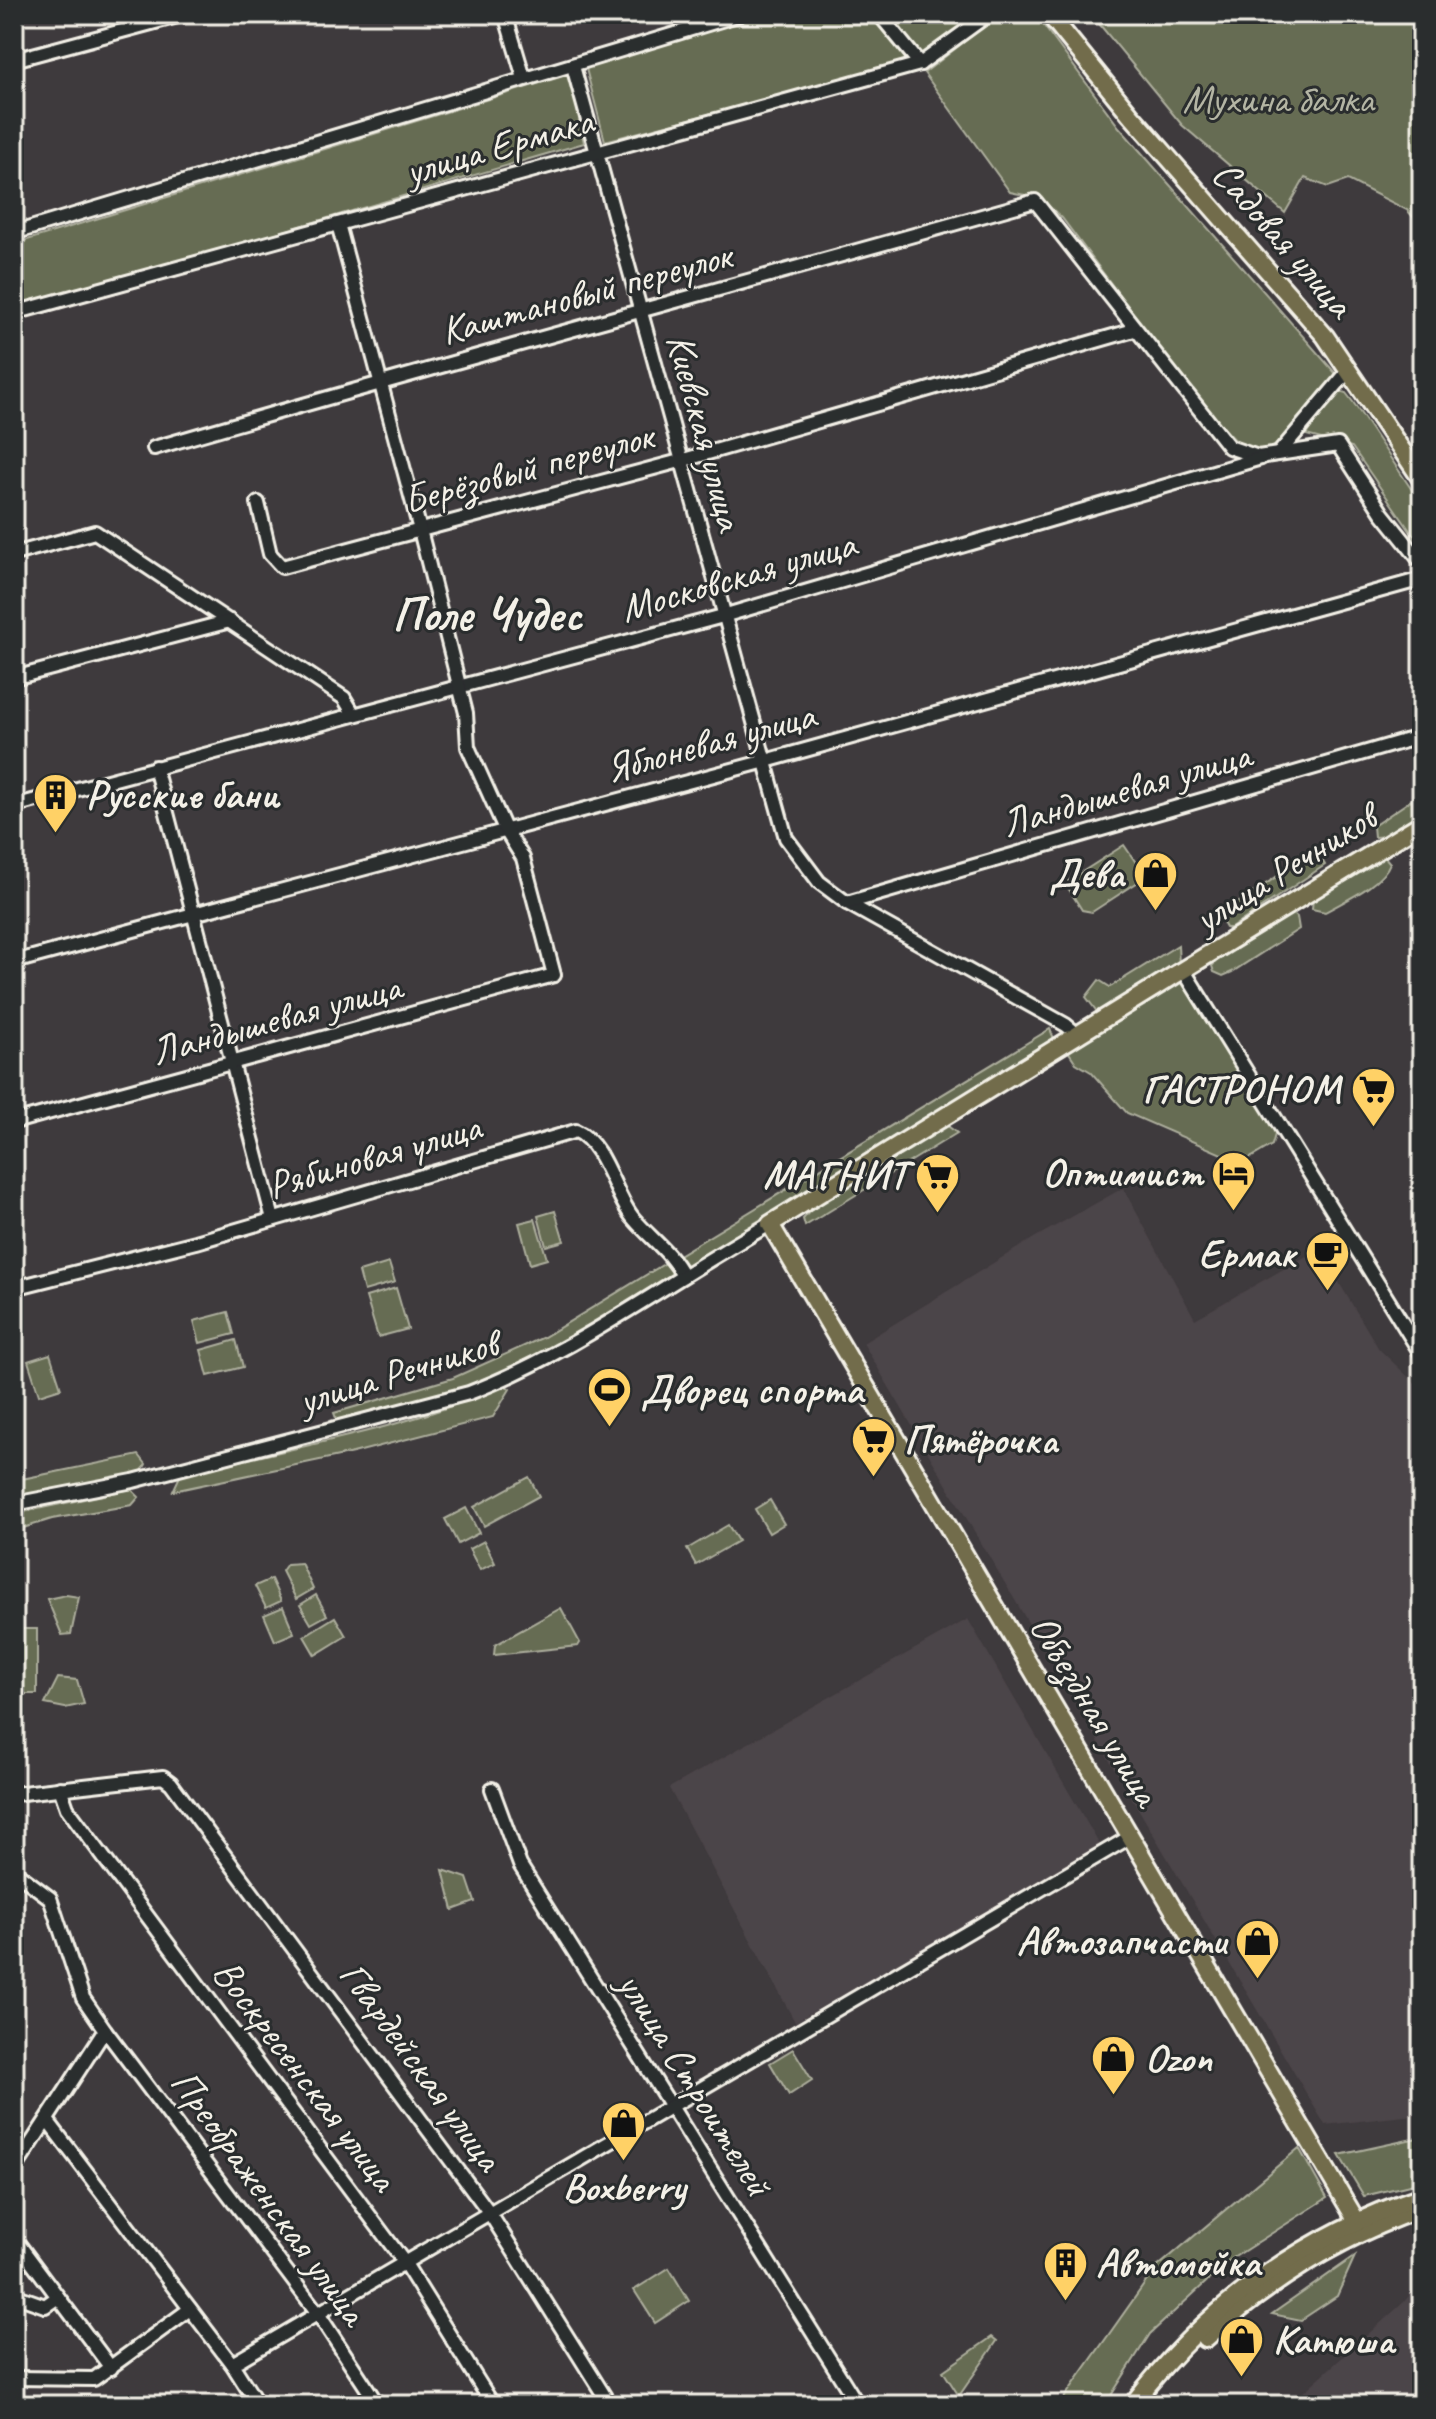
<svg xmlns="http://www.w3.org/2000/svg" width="1436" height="2419" font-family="Caveat,sans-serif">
<rect width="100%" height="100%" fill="#3e3a3d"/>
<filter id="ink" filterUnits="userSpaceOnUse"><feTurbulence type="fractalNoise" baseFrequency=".0125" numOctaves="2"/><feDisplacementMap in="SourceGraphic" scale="16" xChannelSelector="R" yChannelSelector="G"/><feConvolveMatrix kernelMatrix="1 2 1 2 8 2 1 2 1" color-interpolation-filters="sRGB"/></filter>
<g filter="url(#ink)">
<!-- built -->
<g fill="#4c4448">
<path d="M1123 1188 1195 1319 1319 1249 1379 1349 1422 1390V2114L1325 2125 863 1343 1034 1238Z"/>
<path d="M968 1619 1101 1847 795 2022 669 1788Z"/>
<path d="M1422 2280V2405H1289L1404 2302Z"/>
</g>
<!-- green -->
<g fill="#666c52" stroke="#adae9d" stroke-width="2">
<path d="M761 14H871L912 61 605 141 585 65Z"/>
<path d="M886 14H976L921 55Z"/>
<path d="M1000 14H1035L1119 127 1337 375 1277 449 1256 451 1239 444 1201 404 1062 218 1040 198 1010 192 924 73Z"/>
<path d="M1091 14H1422V227L1407 210 1348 180 1328 187 1305 178 1285 213 1182 125Z"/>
<path d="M570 74 584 143 14 310V244Z"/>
<path d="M1336 390 1346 393 1353 402 1422 505V548L1352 447 1306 435Z"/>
<path d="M1422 793V816L1391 836 1374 837 1373 826Z"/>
<path d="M1124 845 1143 873 1138 882 1092 912 1082 910 1065 883Z"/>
<path d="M1316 850 1325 865 1231 928H1226L1222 921 1226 911Z"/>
<path d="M1384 856 1390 863C1382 885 1344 901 1325 912L1312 909 1313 898Z"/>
<path d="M1292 913 1297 917 1299 929 1232 972 1223 976 1214 972 1212 966 1225 952Z"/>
<path d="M1178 945 1179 966 1098 1013 1086 997 1099 980 1110 987Z"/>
<path d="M1182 977 1276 1131 1272 1145 1242 1163 1127 1113 1091 1072 1076 1063 1066 1048Z"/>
<path d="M1050 1029 1055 1041 745 1229 630 1303 524 1364 425 1403 339 1426 334 1413 453 1378 544 1337Z"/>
<path d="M945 1124 957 1133 805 1226 803 1219 810 1211Z"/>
<path d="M555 1211 564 1241 546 1246 538 1216Z"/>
<path d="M535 1219 547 1259 530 1264 519 1223Z"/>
<path d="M389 1263 395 1282 364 1291 359 1272Z"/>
<path d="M396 1288 408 1329 378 1337 366 1297Z"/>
<path d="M228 1312 234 1334 200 1343 194 1321Z"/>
<path d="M236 1340 243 1367 208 1376 201 1350Z"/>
<path d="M50 1354 61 1388 39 1395 28 1361Z"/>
<path d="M505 1385 510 1389 493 1417 353 1453 173 1491 180 1476C291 1446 399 1432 505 1385Z"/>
<path d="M139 1455 146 1464 141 1473 14 1498V1486L22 1479Z"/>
<path d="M529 1477 539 1496 484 1526 474 1507Z"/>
<path d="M131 1489 139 1497 132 1505 52 1519 14 1531V1514Z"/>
<path d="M770 1500 784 1524 769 1533 755 1509Z"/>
<path d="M466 1508 479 1533 458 1544 445 1519Z"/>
<path d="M728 1525 738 1541 696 1565 687 1549Z"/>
<path d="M484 1541 495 1563 480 1570 469 1549Z"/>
<path d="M301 1563 313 1589 296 1599 282 1571 287 1564Z"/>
<path d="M271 1579 281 1601 266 1608 255 1586Z"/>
<path d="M66 1595 79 1597 71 1634 62 1635 47 1599Z"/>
<path d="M316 1595 327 1615 311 1624 300 1605Z"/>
<path d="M283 1607 294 1633 275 1641 264 1615Z"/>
<path d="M561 1608 580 1643 578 1646 494 1655 495 1645Z"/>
<path d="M335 1617 346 1636 315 1655 304 1636Z"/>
<rect x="14" y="1629" width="23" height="65"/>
<path d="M58 1678 77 1680 84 1704 65 1708 45 1704Z"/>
<path d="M443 1870 467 1878 475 1902 453 1910Z"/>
<path d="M793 2049 812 2080 789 2095 770 2063Z"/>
<path d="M1422 2137V2182L1364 2196 1339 2155Z"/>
<path d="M1299 2148 1327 2198 1230 2260 1150 2334 1105 2405H1059L1155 2269Z"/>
<path d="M1355 2256 1337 2296 1301 2320 1272 2314Z"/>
<path d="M669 2268 689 2301 655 2323 634 2290Z"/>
<path d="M992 2337 997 2341 959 2396 943 2371Z"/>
</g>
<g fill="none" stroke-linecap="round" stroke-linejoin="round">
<defs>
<g id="minor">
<path d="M505 14 524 78"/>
<path d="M879 14 920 64"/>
<path d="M14 60 185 14"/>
<path d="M573 66 786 838 819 882 847 903 1066 1025 1079 1036"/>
<path d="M14 233 741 14"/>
<path d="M14 313 920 64 989 14"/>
<path d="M154 448C447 362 742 284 1035 201L1229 447 1258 457 1338 445 1382 513 1422 563"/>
<path d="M1279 453 1349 370"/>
<path d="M258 503 270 554 282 567 680 461 1134 330"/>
<path d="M14 554 95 532 344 698 353 713"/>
<path d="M14 678 230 621"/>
<path d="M155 767 273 1219"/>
<path d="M14 806 723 616 1261 458"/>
<path d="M847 903 1422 736"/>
<path d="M14 962 762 762 1422 579"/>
<path d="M1184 971 1422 1355"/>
<path d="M14 1122 554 975 523 858 505 829 468 747 466 713 420 530 338 224"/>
<path d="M14 1288 196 1242 576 1131C605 1143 615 1198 634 1219 651 1239 671 1252 683 1276"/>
<path d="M14 1504 133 1481 469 1393C576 1352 670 1280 770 1224"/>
<path d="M60 1788 67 1808 404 2262 493 2405"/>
<path d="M492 1789 520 1865 858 2405"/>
<path d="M14 1794 163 1777 171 1783 489 2212 610 2405"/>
<path d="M14 1871 50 1898 83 1998 105 2030 317 2312 378 2405"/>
<path d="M47 2120 232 2364 258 2405"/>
<path d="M14 2170 105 2030"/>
<path d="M14 2238 111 2368"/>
<path d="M14 2295 45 2306 58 2297"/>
<path d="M232 2364 1130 1837"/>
<path d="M14 2378 94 2379 190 2309"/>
</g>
<g id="major">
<path d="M1049 14 1130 114 1325 336 1422 480"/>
<path d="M1362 2230 770 1224 1422 823"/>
<path d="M1205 2339C1269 2281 1339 2237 1420 2209"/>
<path d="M1132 2405C1208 2305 1303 2236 1422 2196"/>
</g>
</defs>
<!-- minor casing -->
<use href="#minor" stroke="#f4f1e8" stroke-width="18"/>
<!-- major casing -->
<use href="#major" stroke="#f4f1e8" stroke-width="22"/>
<!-- minor -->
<use href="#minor" stroke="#2a2d2e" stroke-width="12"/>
<!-- major -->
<use href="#major" stroke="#726c4b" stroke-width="16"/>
</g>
</g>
<!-- icons -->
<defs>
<symbol id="building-pin" viewBox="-11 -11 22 30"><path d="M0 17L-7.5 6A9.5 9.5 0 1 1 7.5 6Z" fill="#ffd166" stroke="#2a2d2e"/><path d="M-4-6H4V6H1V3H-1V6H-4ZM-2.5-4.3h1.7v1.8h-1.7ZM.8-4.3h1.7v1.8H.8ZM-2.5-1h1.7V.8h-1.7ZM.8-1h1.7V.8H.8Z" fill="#111"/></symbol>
<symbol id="shop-pin" viewBox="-11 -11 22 30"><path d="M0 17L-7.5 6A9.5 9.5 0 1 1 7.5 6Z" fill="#ffd166" stroke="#2a2d2e"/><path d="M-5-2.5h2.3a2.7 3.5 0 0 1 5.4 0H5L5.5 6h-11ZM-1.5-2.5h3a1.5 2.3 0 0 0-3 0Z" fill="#111"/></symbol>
<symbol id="supermarket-pin" viewBox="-11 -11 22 30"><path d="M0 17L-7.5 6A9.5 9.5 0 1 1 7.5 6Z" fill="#ffd166" stroke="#2a2d2e"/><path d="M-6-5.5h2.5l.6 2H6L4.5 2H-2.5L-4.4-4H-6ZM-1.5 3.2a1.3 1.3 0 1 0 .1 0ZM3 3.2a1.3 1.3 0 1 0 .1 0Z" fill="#111"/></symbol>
<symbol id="hotel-pin" viewBox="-11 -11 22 30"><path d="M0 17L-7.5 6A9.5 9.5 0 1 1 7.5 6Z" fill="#ffd166" stroke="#2a2d2e"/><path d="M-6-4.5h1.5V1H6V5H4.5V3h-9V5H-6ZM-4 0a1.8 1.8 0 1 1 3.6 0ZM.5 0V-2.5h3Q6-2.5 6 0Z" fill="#111"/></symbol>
<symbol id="cafe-pin" viewBox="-11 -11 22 30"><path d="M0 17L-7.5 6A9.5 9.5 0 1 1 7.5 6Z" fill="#ffd166" stroke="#2a2d2e"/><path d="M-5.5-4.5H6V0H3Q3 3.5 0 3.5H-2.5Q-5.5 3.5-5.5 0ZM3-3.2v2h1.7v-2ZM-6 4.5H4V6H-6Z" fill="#111"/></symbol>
<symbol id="stadium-pin" viewBox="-11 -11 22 30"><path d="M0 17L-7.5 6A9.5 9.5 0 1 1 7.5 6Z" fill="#ffd166" stroke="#2a2d2e"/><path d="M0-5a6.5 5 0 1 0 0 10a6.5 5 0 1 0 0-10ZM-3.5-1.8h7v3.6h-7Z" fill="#111"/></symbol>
</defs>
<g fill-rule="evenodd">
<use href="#building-pin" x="30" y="770" width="51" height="69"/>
<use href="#shop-pin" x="1130" y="848" width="51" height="69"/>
<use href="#supermarket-pin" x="1348" y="1064" width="51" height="69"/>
<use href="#hotel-pin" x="1208" y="1148" width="51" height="69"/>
<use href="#supermarket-pin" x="912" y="1150" width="51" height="69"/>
<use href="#cafe-pin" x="1302" y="1228" width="51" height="69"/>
<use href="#stadium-pin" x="584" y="1364" width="51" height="69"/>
<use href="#supermarket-pin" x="848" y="1414" width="51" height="69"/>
<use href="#shop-pin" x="1232" y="1916" width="51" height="69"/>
<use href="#shop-pin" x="1088" y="2032" width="51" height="69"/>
<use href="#shop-pin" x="598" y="2098" width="51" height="69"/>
<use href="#building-pin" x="1040" y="2238" width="51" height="69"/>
<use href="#shop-pin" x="1216" y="2314" width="51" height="69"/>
</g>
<g text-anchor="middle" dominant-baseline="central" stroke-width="6" stroke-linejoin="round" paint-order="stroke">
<!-- park labels -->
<g font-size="40" fill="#b4b5a4" stroke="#2a2d2e">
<text x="1278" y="99">Мухина балка</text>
</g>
<!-- street labels -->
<g font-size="40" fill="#f4f1e8" stroke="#2a2d2e">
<text transform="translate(499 146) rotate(-16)">улица Ермака</text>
<text transform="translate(1283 239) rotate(49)">Садовая улица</text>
<text transform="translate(586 293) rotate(-15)">Каштановый переулок</text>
<text transform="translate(705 432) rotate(75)">Киевская улица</text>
<text transform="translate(528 468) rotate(-15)">Берёзовый переулок</text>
<text transform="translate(738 576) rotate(-16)">Московская улица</text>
<text transform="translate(710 742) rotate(-15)">Яблоневая улица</text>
<text transform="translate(1126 789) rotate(-16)">Ландышевая улица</text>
<text transform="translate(1285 868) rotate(-32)">улица Речников</text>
<text transform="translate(276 1019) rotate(-15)">Ландышевая улица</text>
<text transform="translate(374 1156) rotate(-16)">Рябиновая улица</text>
<text transform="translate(398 1372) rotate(-17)">улица Речников</text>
<text transform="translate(1095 1710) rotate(59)">Объездная улица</text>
<text transform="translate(421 2066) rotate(54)">Гвардейская улица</text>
<text transform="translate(305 2075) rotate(53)">Воскресенская улица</text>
<text transform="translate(695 2084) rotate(58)">улица Строителей</text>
<text transform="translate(269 2197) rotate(54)">Преображенская улица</text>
</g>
<!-- poi labels -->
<g font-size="40" font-weight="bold" fill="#f4f1e8" stroke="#2a2d2e" text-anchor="start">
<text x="86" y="795">Русские бани</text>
<text x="1124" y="874" text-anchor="end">Дева</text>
<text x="1342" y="1089" text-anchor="end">ГАСТРОНОМ</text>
<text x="1203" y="1173" text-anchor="end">Оптимист</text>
<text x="907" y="1175" text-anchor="end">МАГНИТ</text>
<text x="1296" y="1254" text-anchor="end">Ермак</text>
<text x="641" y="1390">Дворец спорта</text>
<text x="904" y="1440">Пятёрочка</text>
<text x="1226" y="1941" text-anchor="end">Автозапчасти</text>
<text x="1145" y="2058">Ozon</text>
<text x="624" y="2187" text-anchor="middle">Boxberry</text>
<text x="1096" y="2263">Автомойка</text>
<text x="1273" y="2340">Катюша</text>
</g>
<!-- district labels -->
<g font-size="48" font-weight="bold" fill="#f4f1e8" stroke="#2a2d2e">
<text x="487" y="614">Поле Чудес</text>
</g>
</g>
<!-- margin -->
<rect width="1436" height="2419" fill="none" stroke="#2a2d2e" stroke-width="48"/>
<rect x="24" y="24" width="1388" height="2371" fill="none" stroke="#f4f1e8" stroke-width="3" filter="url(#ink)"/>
</svg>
